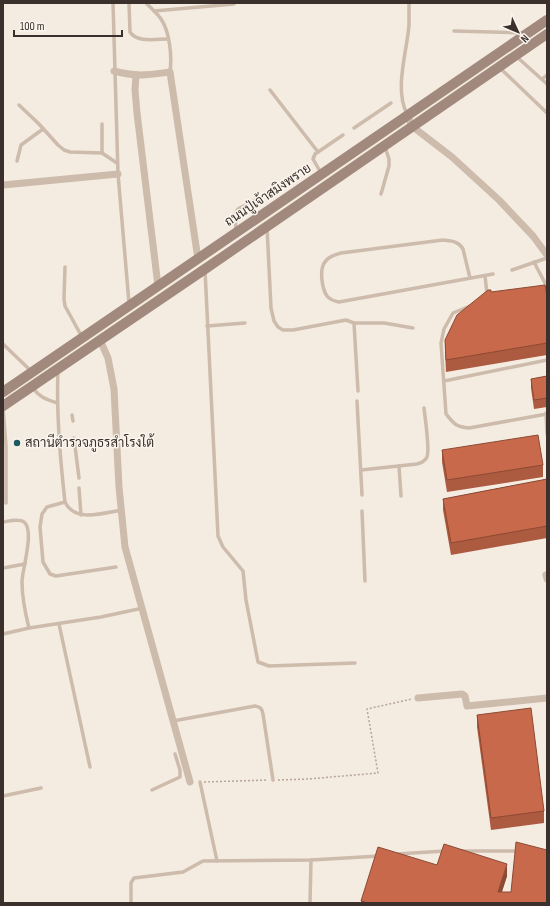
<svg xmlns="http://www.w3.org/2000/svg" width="550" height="906" font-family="'Sofia Sans Condensed',Sarabun,sans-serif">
<rect width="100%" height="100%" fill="#f4ebe1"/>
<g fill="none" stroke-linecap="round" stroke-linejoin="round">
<!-- path -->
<g stroke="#b9a596" stroke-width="1.5" stroke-dasharray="2 2" stroke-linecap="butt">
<path d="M278 780 308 779 378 773 367 709 412 699"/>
<path d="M204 782 268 780"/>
</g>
<!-- service -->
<g stroke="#cdbbac" stroke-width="3.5">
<path d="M113 3 118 174 129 303"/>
<path d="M129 3 130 32C137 43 156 39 168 39"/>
<path d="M146 3C151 8 157 13 161 19 170 32 172 57 170 72"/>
<path d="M154 11 234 4"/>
<path d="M454 31 523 33"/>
<path d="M517 57 547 84"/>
<path d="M500 68 547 113"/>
<path d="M542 79 547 75"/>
<path d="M270 90 318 152 343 135"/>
<path d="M19 105 39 124 58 145 64 150 70 152 102 153 117 163"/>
<path d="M407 114C394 89 407 52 409 25 409 18 409 10 409 3"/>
<path d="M354 128 391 103"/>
<path d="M318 152 315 154 313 159 321 173"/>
<path d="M102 153V124"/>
<path d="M17 161 21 145 43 129"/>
<path d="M381 194 389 166V159L385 147"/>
<path d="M267 227 271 308 274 321 278 327 283 330H293L346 320 354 323 358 391"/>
<path d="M236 231 235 214 238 209 257 199"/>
<path d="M534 262 547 287"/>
<path d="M65 267 64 299 65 306 82 337"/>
<path d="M205 270 218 536 223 547 243 571 246 600 258 662 269 666 355 663"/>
<path d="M512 270 547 258"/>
<path d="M485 276 487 294"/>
<path d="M470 278 463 249C459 241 451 241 443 240L341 253C335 255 329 256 325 262 319 269 322 289 327 296 330 300 334 301 339 302L493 274"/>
<path d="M470 306 453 313 444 329 441 343 446 414C454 424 456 427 469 428L547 414"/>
<path d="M354 323H384L413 328"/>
<path d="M207 326 245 323"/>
<path d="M3 344 31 371"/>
<path d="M58 370C56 415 60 458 65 502 75 523 103 513 122 510"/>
<path d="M444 381 547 360"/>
<path d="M33 388C39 397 46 399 57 403"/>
<path d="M357 401 362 495"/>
<path d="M3 408 6 446V503"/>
<path d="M546 413 547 434"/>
<path d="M72 415 73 421"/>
<path d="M74 438 79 478"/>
<path d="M399 466 401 496"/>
<path d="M361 470 417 464C421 463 425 461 427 457 430 449 425 418 424 408"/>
<path d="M79 488 81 515"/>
<path d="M65 502 47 507 42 514 40 527 43 562 50 574 56 576 116 567"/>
<path d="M362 511 365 581"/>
<path d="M3 522C9 521 19 518 24 522 35 530 22 570 22 582 22 598 25 612 29 628L101 617 143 608"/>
<path d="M3 568 25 564"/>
<path d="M59 624 90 767"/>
<path d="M3 634 29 628"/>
<path d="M173 721 255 706C261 707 262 709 263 714L273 780"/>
<path d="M200 782 217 861"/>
<path d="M152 790 180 777V770L175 754"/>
<path d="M3 796 41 788"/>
<path d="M461 851H519"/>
<path d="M397 854 445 851"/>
<path d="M131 903V883L134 878 183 872 203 861 311 860 379 856"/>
<path d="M310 903 311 860"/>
</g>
<!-- minor -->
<g stroke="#cdbbac" stroke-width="7">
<path d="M114 71C137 77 147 75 170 72L198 259"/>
<path d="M136 75 135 90 137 113 158 286"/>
<path d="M407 116 413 127 452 157 499 200 533 236 547 255"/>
<path d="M3 185 118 174"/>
<path d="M100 340 108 358 114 389 119 487 125 547 190 782"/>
<path d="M546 575 547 579"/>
<path d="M418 698 462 694 465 696 467 706 547 698"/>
</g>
<!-- secondary -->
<g stroke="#a18a7d" stroke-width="10">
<path d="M3 392 547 20"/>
<path d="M3 406 205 269 547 34"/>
</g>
</g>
<!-- wall -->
<g fill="#ac5a40">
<path d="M491 292 547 296V355L446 372 445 352V340Z"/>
<path d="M547 376V407L534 409 531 388V379Z"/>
<path d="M442 450 543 465V477L447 492 442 462Z"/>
<path d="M547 479V538L451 555 443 510V499Z"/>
<path d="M477 715 544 811V823L491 830 477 727Z"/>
<path d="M437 865 507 876 502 892 547 903H361V901Z"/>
</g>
<!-- shaded-wall -->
<path fill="#8c4a34" d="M507 864V876L498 903V892Z"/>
<!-- building -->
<g fill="#c8694b" stroke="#8c4a34">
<path d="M545 285 547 296V343L446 360 445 340 457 315 488 290H491V292Z"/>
<path d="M547 376V398L534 400 531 379Z"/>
<path d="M538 435 543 465 447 480 442 450Z"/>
<path d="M547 479V526L451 543 443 499Z"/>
<path d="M531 708 544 811 491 818 477 715Z"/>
<path d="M516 842 547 850V903H368L361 901 378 847 437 865 444 844 507 864 498 892H511Z"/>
</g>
<!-- markers -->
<circle fill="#1f5a5e" stroke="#fbf5ee" stroke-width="1.5" cx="17" cy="443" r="4"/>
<g text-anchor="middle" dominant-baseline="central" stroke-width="3" stroke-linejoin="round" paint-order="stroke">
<!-- street labels -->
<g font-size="13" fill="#3b302b" stroke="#fbf5ee">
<text transform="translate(268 195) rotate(-34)">ถนนปู่เจ้าสมิงพราย</text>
</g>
<!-- poi labels -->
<g font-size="13" fill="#3b302b" stroke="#fbf5ee" text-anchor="start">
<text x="25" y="443">สถานีตำรวจภูธรสำโรงใต้</text>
</g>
</g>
<!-- border -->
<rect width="550" height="906" fill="none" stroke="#3b302b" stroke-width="8"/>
<!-- north arrow -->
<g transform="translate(518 32) rotate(134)" stroke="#fbf5ee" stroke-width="3" paint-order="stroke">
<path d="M0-3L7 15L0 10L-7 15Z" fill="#3b302b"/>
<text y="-6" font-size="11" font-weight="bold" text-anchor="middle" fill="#3b302b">N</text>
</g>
<!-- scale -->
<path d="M14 30v6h108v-6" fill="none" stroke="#3b302b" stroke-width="2"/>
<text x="20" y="30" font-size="12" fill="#3b302b" stroke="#fbf5ee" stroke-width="3" paint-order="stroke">100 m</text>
</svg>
